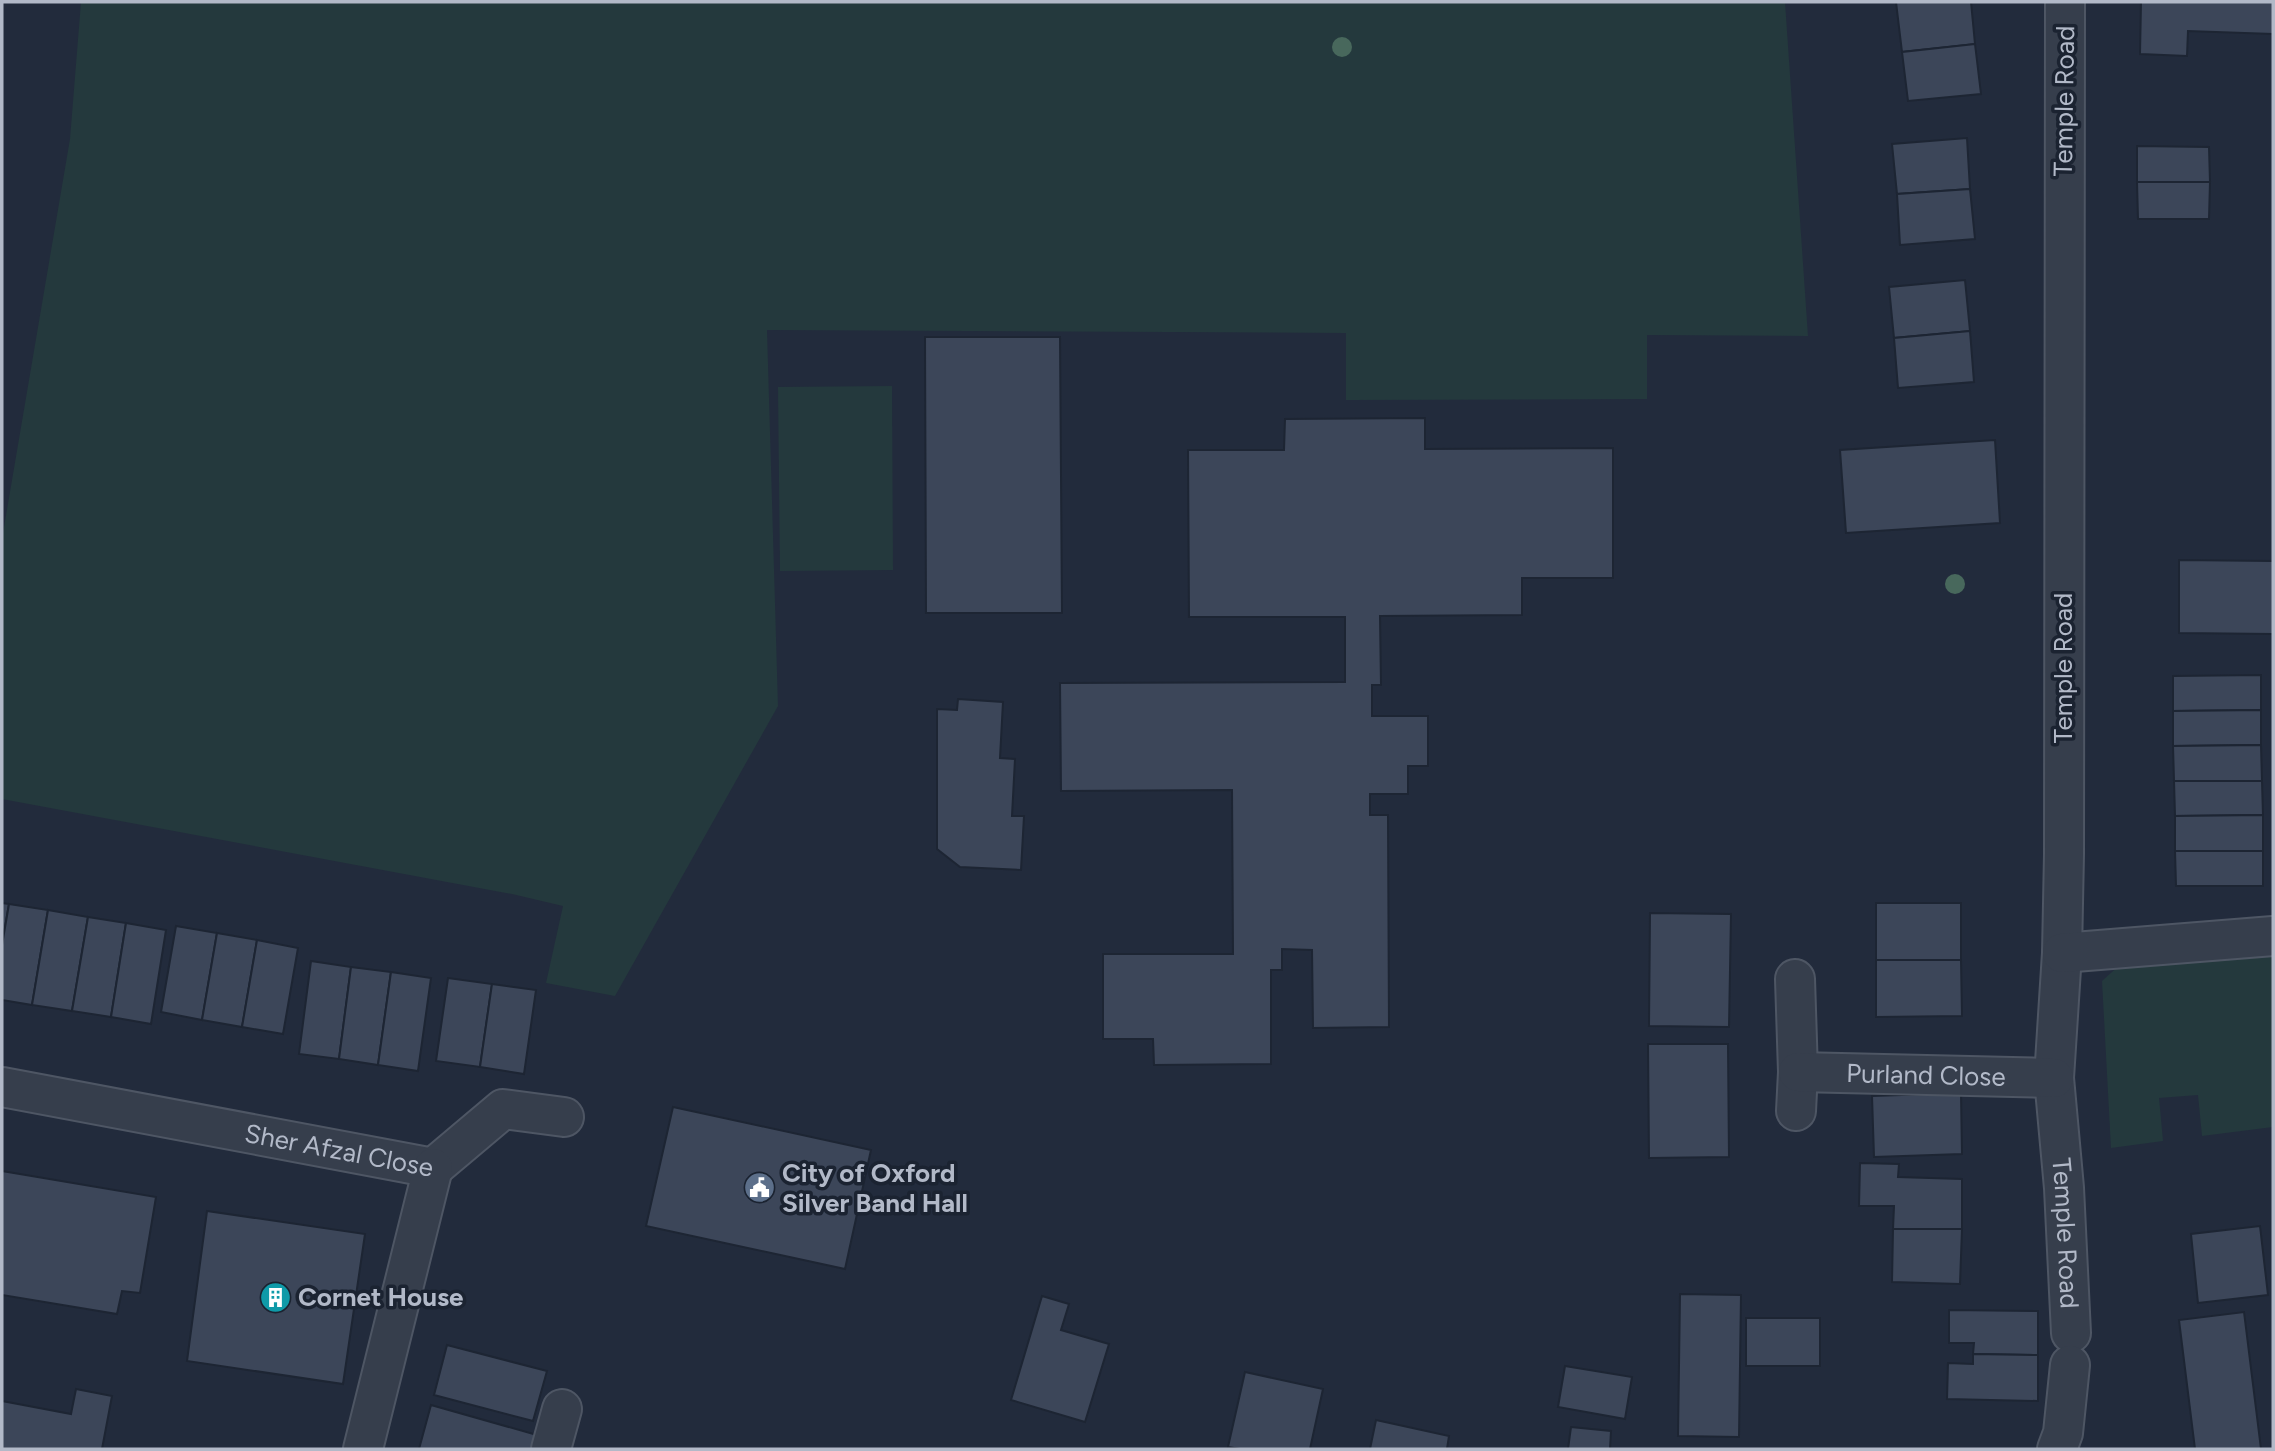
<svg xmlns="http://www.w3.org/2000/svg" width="2275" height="1451" font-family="Figtree,sans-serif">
<rect width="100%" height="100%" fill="#222b3c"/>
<!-- green -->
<g fill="#24393d">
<path d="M81 2H1785L1808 336 1647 335V399L1346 400V333L767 330 778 706 615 996 546 983 563 906 512 894 2 799V539L70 139Z"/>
<path d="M892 386 893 570 780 571 778 387Z"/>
<path d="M2273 940V1127L2202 1136 2198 1095 2159 1098 2163 1141 2111 1148 2102 981 2122 963Z"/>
</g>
<!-- building -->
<g fill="#3c4659" stroke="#1d2533" stroke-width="2">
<path d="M1896 2H1971L1975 44 1902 52Z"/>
<path d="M2141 2H2273V34L2188 31 2187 56 2140 54Z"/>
<path d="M1975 44 1981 94 1908 101 1902 52Z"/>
<path d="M1967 138 1970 189 1897 194 1892 144Z"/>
<path d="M2137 146 2209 147 2210 182H2137Z"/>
<path d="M2137 182H2210L2209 219H2138Z"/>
<path d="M1970 189 1975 239 1900 245 1897 194Z"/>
<path d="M1965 280 1970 331 1894 338 1889 287Z"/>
<path d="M1970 331 1974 382 1898 388 1894 338Z"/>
<path d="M925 337H1060L1062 613H926Z"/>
<path d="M1425 418V449L1613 448V578H1522V615L1380 616 1381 685H1372V716H1428V766H1408V794H1370V815H1388L1389 1027 1313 1028 1312 950 1282 949V970H1271V1064L1154 1065 1153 1039H1103V954H1233L1232 790 1061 791 1060 683 1345 682V617H1189L1188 450H1284L1285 419Z"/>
<path d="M1995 440 2000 523 1846 533 1840 450Z"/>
<path d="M2179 560 2273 561V634L2179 633Z"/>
<path d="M2261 675V710L2173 711V676Z"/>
<path d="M958 699 1003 702 1000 758 1015 759 1012 816H1024L1021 870 960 867 937 849V709L957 710Z"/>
<path d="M2261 710V745L2173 746V711Z"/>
<path d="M2261 745 2262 781H2174L2173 746Z"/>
<path d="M2174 781H2262L2263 815 2175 816Z"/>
<path d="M2263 815V851H2175V816Z"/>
<path d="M2175 851H2263V886H2176Z"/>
<path d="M2 903 9 904 2 945Z"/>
<rect x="1876" y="903" width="85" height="57"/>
<path d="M9 904 48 910 32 1005 2 1000V945Z"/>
<path d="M48 910 88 917 72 1011 32 1005Z"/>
<path d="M1650 913 1731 914 1729 1027 1649 1026Z"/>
<path d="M88 917 126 923 111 1017 72 1011Z"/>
<path d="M126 923 166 930 151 1024 111 1017Z"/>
<path d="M176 926 217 933 202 1020 161 1012Z"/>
<path d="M217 933 257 940 242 1027 202 1020Z"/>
<path d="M257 940 298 948 283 1034 242 1027Z"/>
<path d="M1876 960H1961L1962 1016 1876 1017Z"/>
<path d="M311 961 351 967 339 1059 299 1054Z"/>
<path d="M351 967 391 972 378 1065 339 1059Z"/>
<path d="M391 972 431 978 418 1071 378 1065Z"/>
<path d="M448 978 492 984 480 1067 436 1061Z"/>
<path d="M492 984 536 990 524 1074 480 1067Z"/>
<path d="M1648 1044H1728L1729 1157 1649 1158Z"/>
<path d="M1961 1093 1962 1154 1874 1157 1872 1096Z"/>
<path d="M673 1107 871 1150 845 1269 646 1226Z"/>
<path d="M1860 1163 1899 1164 1898 1177 1962 1179V1229H1893L1894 1206H1859Z"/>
<path d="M2 1171 156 1197 140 1293 122 1291 117 1314 2 1295Z"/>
<path d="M207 1211 365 1234 343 1384 187 1361Z"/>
<path d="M2260 1226 2268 1295 2198 1303 2191 1234Z"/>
<path d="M1893 1229H1962L1960 1284 1892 1282Z"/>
<path d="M1680 1294 1741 1295 1739 1437 1678 1436Z"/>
<path d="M1042 1296 1069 1304 1061 1330 1109 1344 1085 1422 1011 1400Z"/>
<path d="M1949 1310 2038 1311V1355L1973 1354 1974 1343H1949Z"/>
<path d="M2244 1312 2261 1449H2195L2179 1320Z"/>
<rect x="1746" y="1318" width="74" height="48"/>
<path d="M447 1345 547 1371 533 1421 434 1395Z"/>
<path d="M1973 1354 2038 1355V1401L1947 1399 1948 1363 1973 1364Z"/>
<path d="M1565 1366 1632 1377 1625 1419 1558 1407Z"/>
<path d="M1245 1372 1323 1389 1310 1449H1240L1228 1447Z"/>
<path d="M76 1389 112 1396 102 1449H2V1401L71 1414Z"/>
<path d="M431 1405 537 1435 533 1449H419Z"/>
<path d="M1376 1420 1449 1436 1447 1449H1370Z"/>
<path d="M1571 1427 1611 1431 1610 1449H1568Z"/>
</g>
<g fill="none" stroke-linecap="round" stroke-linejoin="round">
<defs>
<g id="minor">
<path id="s1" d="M2065 2 2064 854 2062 953 2054 1078 2064 1188 2071 1333"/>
<path d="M2062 953 2273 936"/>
<path d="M1795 979 1798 1072 1796 1111"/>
<path id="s2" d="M1798 1072 2054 1078"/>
<path id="s3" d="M2 1087 433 1168"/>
<path d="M433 1168 503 1109 564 1117"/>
<path d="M363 1449 433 1168"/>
<path d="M551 1449 562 1409"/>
<path d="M2057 1449 2063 1433 2070 1365"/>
</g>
</defs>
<!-- minor casing -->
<use href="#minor" stroke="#4e5664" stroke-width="42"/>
<!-- minor -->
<use href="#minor" stroke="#363e4c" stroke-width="38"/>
</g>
<!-- trees -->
<g fill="#48685c">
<circle cx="1342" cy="47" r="10"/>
<circle cx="1955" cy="584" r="10"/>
</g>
<!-- icons -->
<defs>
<symbol id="civic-disc" viewBox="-11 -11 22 22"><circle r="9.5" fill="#5c6f8a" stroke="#1b2331"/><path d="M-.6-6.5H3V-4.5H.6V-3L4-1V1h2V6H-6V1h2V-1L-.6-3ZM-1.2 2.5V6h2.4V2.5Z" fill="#fff"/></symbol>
<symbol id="building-disc" viewBox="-11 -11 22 22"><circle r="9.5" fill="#0f9aa8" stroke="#1b2331"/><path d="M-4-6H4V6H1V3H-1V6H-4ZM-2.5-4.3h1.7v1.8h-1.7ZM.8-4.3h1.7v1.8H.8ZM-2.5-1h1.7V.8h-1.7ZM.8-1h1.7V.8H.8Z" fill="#fff"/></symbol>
</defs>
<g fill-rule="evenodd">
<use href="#civic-disc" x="742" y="1170" width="35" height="35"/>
<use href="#building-disc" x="258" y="1280" width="35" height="35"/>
</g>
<g text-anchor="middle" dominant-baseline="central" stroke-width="7" stroke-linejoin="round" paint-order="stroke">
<!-- street labels -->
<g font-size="26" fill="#b2b9c8" stroke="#1b2331">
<text transform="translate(2064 101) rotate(-89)">Temple Road</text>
<text transform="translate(2063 668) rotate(-90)">Temple Road</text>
<text stroke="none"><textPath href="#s2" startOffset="128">Purland Close</textPath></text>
<text stroke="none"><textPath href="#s3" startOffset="343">Sher Afzal Close</textPath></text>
<text stroke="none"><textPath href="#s1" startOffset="1232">Temple Road</textPath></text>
</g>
<!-- poi labels -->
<g font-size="26" font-weight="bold" fill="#b2b9c8" stroke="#1b2331" text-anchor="start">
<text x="782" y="1173">City of Oxford<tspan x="782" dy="30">Silver Band Hall</tspan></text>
<text x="298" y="1297">Cornet House</text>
</g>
</g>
<!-- border -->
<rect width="2275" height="1451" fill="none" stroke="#b2b9c8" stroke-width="7"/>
</svg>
